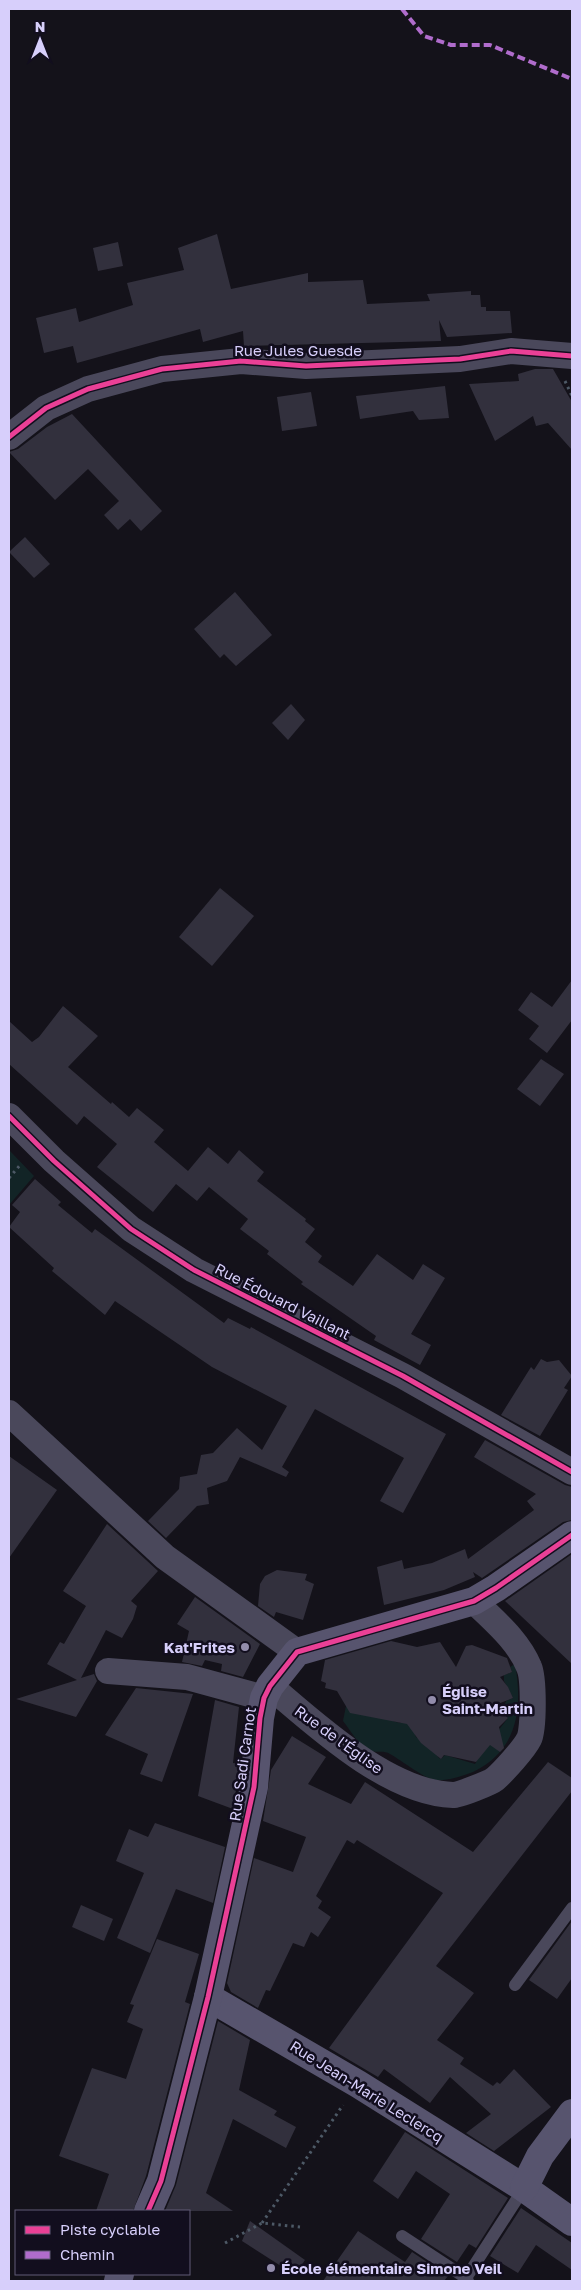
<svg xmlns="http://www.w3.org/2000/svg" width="581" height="2290" font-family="'Golos Text',sans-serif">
<rect width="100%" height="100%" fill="#14121a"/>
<!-- green -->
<g fill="#122426">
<path d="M9 1150 34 1176 9 1205Z"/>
<path d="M515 1664C523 1707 518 1751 473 1772 462 1776 448 1781 436 1780 426 1780 401 1760 390 1754 384 1750 378 1753 372 1751 358 1746 352 1732 343 1721L346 1706 396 1722 401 1723 402 1718 422 1722 415 1735 417 1738 422 1736 439 1758 441 1759 445 1755 475 1764 477 1761 476 1759 508 1718 502 1712 506 1701 513 1698 504 1681V1675L512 1672 510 1667Z"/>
</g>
<!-- building -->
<g fill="#32303d">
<path d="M217 234 231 289 308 273V282L363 280 367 304 430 301 427 294 471 291V295H480L481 307H486V311H510L512 333 447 337 439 320 441 341 244 346 243 331 203 342 200 329 77 363 73 346 44 353 36 318 76 308 79 322 133 305 127 283 184 270 178 248Z"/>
<path d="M118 242 123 266 98 271 93 248Z"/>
<path d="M535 369H553L572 402V450L548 423 536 426 533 416 495 441 469 384 519 381 518 374Z"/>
<path d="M445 386 449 418 419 420 413 411 360 419 356 396Z"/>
<path d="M311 392 317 426 282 431 277 397Z"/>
<path d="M72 414 162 511 141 531 130 519 118 530 104 515 119 501 88 469 55 500 9 452 18 449 47 427Z"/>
<path d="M25 537 50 564 34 578 9 552Z"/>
<path d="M235 592 272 635 236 666 224 654 220 658 194 629Z"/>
<path d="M291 704 305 720 288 740 272 723Z"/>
<path d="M220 888 254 916 212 966 179 937Z"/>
<path d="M572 980V1020L547 1053 529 1039 539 1026 518 1010 531 992 552 1007Z"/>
<path d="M63 1006 98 1036 68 1067 111 1104 112 1102 129 1117 137 1108 164 1130 154 1142 188 1171 208 1147 228 1164 239 1150 264 1172 257 1181 306 1219 305 1221 315 1229 305 1242 322 1256 318 1262 353 1286 377 1254 413 1280 423 1264 445 1278 411 1334 431 1345 420 1365 374 1340 376 1336 301 1284 303 1282 267 1254 269 1251 240 1229 248 1219 209 1187 197 1201 176 1184 153 1212 97 1167 117 1144 84 1116 77 1125 9 1064V1021L32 1042 39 1037Z"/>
<path d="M541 1059 564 1074 540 1106 517 1089Z"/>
<path d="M35 1179 61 1202 58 1205 92 1233 95 1229 224 1323 228 1318 250 1329 251 1327 446 1434 403 1513 380 1501 404 1458 315 1409 282 1467 289 1472 286 1477 240 1457 227 1481 207 1488 209 1504 197 1506 166 1538 148 1521 179 1489 180 1477 197 1474 201 1455 213 1453 237 1428 262 1450 287 1406 212 1367 115 1301 105 1315 52 1271 54 1268 9 1227 20 1212 12 1205Z"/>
<path d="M541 1359 547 1362 559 1360 572 1376 564 1388 568 1390 540 1436 501 1415 531 1367 534 1370Z"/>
<path d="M485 1440 565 1485 572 1487V1520L563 1522 482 1578 473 1572 475 1577 444 1590 384 1605 377 1567 402 1560 404 1569 432 1563 465 1549 468 1559 534 1510 527 1501 536 1494 474 1457Z"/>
<path d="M9 1456 57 1490 9 1558Z"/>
<path d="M107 1524 158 1571 131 1601 137 1606 133 1619 122 1638 106 1630 81 1678 94 1674 97 1681 76 1717 16 1699 77 1680 47 1664 60 1642 64 1644 86 1606 63 1591Z"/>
<path d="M572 1554V1664L505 1601Z"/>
<path d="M277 1570 307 1574 305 1580 314 1584 303 1620 276 1612 274 1617 258 1606 260 1584 265 1576Z"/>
<path d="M195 1597 260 1644 243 1677 221 1671 222 1664 205 1660 202 1666 182 1662 189 1631 177 1624Z"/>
<path d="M391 1641 417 1647 440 1642 456 1667 466 1646 472 1645 507 1658 512 1672 500 1677 508 1687 513 1698 495 1705 508 1718 499 1727 504 1748 500 1752 490 1745 476 1762 444 1755 441 1759 421 1743 407 1724 350 1713 337 1691 325 1688 326 1683 321 1681 325 1660Z"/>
<path d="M136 1688 193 1694 162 1782 140 1774 148 1754 105 1735Z"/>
<path d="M215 1700 239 1707 233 1763 240 1764 233 1809 198 1796Z"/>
<path d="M292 1736 326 1757 308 1784 351 1804 365 1782 473 1852 548 1762 572 1778V1791L436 1966 474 1993 437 2040 464 2058 460 2064 493 2086 497 2082 500 2084 514 2069 551 2107 494 2151 466 2133 491 2114 450 2077 430 2103 384 2069 378 2077 329 2048 443 1893 357 1840 354 1844 347 1840 316 1896 322 1901 318 1908 331 1917 318 1937 311 1932 304 1947 293 1943 270 1991 266 1990 258 2008 231 1992 227 1983 254 1858 293 1872 306 1837 263 1821 271 1770Z"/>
<path d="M155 1823 225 1847 213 1903 176 1889 150 1953 117 1938 144 1873 116 1861 129 1829 148 1837Z"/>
<path d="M81 1905 113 1919 104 1941 72 1927Z"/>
<path d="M572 1921V1978L557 1999 529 1980Z"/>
<path d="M157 1939 199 1954 185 2002 190 2004 146 2176 133 2211H96L109 2174 59 2156 92 2068 126 2079 143 2029 127 2022 134 2005 130 2004Z"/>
<path d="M218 2021 250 2040 239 2090 277 2111 274 2115 296 2127 286 2148 233 2119 206 2193 233 2211H165L176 2185Z"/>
<path d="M405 2132 508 2198 476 2248 469 2244 457 2262 421 2239 450 2194 416 2171 398 2199 373 2181Z"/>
<path d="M521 2208 572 2243V2270L536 2245 518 2273 490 2256Z"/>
<path d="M250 2221 305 2260 295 2275 242 2241Z"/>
<path d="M358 2231 405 2262 412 2252 448 2276 444 2281H323Z"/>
</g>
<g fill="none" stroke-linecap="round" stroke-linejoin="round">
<!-- path -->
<g stroke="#4d5966" stroke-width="3" stroke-dasharray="2.5 4" stroke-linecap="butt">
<path d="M565 381 572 396"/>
<path d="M9 1178 21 1164"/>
<path d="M262 2223 343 2105"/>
<path d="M225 2243 262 2223 300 2227"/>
</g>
<!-- lane -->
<g stroke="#4a485b" stroke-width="12">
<path d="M515 1985 572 1908"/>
<path d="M402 2236 466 2278"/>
<path d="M468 2281 466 2278 524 2188"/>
</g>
<!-- street -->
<g stroke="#4a485b" stroke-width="26">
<path d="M9 437 46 408 88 389 162 369 241 361 306 366 460 359 511 351 572 356"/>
<path d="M9 1116 54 1161 131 1229 194 1270 403 1376 572 1472"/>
<path d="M9 1413 165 1557 297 1652"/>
<path d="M108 1671 187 1677 264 1698"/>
<path d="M270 1686C317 1726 389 1793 453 1795 459 1795 490 1783 495 1779 504 1771 524 1749 529 1739 534 1729 534 1678 529 1667 518 1640 494 1621 474 1601"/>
</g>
<!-- secondary -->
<g stroke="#57546e" stroke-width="28">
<path d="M208 1997 358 2084 524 2188 572 2222"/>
<path d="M524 2188 540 2156 572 2113"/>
<path d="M148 2211 161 2181 208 1997 254 1787 260 1718 264 1698 270 1686 297 1652 474 1601 496 1588 572 1535"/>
<path d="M118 2281 120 2274"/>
</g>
<!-- quiet -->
<path stroke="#b06ccc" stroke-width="4" stroke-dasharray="8 4" stroke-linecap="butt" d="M402 9 424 36 451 45H490L572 79"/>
<defs>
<g id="cycleway">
<path d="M9 437 46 408 88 389 162 369 241 361 306 366 460 359 511 351 572 356"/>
<path d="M9 1116 54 1161 131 1229 194 1270 403 1376 572 1472"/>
<path d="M148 2211 161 2181 208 1997 254 1787 260 1718 264 1698 270 1686 297 1652 474 1601 496 1588 572 1535"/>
</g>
</defs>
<!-- cycleway casing -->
<use href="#cycleway" stroke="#120e1e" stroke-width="8"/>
<!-- cycleway -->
<use href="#cycleway" stroke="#ea4096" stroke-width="5"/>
</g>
<!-- markers -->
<g fill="#938dac" stroke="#120e1e" stroke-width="2">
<circle cx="245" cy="1647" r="5"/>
<circle cx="432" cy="1700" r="5"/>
<circle cx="271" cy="2268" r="5"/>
</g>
<g text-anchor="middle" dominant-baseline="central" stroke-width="5" stroke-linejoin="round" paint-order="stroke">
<!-- street labels -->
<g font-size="15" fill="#d7cffb" stroke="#120e1e">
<text x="298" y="350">Rue Jules Guesde</text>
<text transform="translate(283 1301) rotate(27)">Rue Édouard Vaillant</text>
<text transform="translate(339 1739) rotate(36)">Rue de l'Église</text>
<text transform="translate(242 1764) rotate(-82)">Rue Sadi Carnot</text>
<text transform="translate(367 2091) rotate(32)">Rue Jean-Marie Leclercq</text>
</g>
<!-- poi labels -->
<g font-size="15" font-weight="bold" fill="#d7cffb" stroke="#120e1e" text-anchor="start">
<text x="235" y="1647" text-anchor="end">Kat'Frites</text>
<text x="442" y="1691">Église<tspan x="442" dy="17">Saint-Martin</tspan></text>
<text x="281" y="2268">École élémentaire Simone Veil</text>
</g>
</g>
<!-- border -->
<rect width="581" height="2290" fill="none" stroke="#d7cffb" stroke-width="20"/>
<!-- legend -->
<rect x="15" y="2210" width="175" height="65" fill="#120e1e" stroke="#615b76"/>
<rect x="25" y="2226" width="25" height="8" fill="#ea4096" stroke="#615b76"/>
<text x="60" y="2235" font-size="15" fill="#d7cffb">Piste cyclable</text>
<rect x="25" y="2251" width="25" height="8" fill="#b06ccc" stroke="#615b76"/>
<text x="60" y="2260" font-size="15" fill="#d7cffb">Chemin</text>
<!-- north arrow -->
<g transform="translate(40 40)" stroke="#120e1e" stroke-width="4" paint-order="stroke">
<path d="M0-4L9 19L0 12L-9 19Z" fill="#d7cffb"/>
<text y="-8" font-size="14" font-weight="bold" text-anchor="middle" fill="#d7cffb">N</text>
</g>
</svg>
